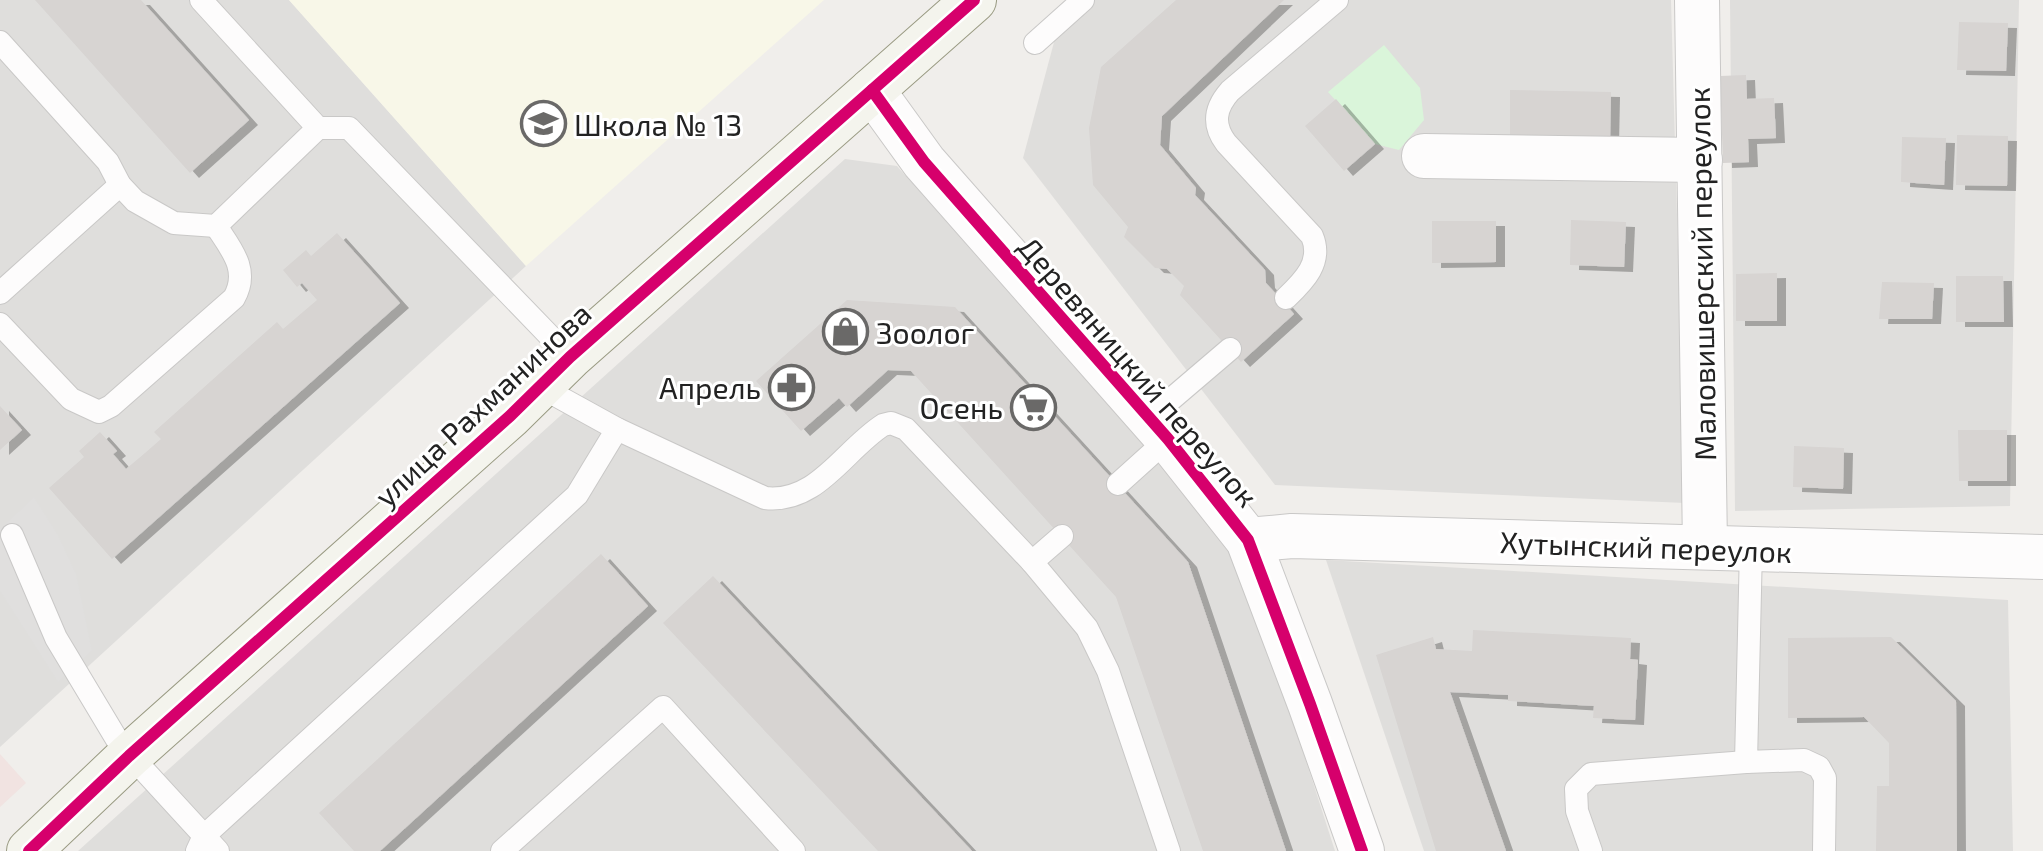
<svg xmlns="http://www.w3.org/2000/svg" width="2043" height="851" font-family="'Exo 2',sans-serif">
<defs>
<filter id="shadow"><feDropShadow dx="9" dy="5" stdDeviation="0" flood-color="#0004"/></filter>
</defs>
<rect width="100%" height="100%" fill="#f0eeeb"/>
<!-- residential -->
<g fill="#dfdedc">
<path d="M0 0H289L526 266 0 747Z"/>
<path d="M1083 0H1671L1685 503 1275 485 1023 158 1061 16Z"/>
<path d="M1730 0H2019L2010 506 1735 511Z"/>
<path d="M845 159 897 166 1240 555 1335 851H78Z"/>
<path d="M1326 560 2008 600 2013 851H1424Z"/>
</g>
<!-- commercial -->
<path fill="#f1e3e1" d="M0 754 26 783 0 807Z"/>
<!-- education -->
<path fill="#f8f7e8" d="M289 0H824L526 266Z"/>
<!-- park -->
<path fill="#daf5da" d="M1384 45 1420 88 1424 120 1399 150 1375 144 1328 92Z"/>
<!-- parking -->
<path fill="#e0dfde" d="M34 497 58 535 76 574 92 651 58 682 0 591V529Z"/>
<!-- building -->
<g fill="#d7d4d2" filter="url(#shadow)">
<path d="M35 0H141L249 120 190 173Z"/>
<path d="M1176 0H1284L1162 116 1160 145 1196 188 1195 195 1265 270 1266 283 1294 314 1241 362 1180 295 1184 286 1167 269 1155 268 1124 237 1128 227 1093 185 1089 128 1101 67Z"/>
<path d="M1959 22 2008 23 2006 71 1957 70Z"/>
<path d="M1746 75 1747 99 1774 98 1776 138 1748 139 1749 162 1723 163 1720 76Z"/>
<path d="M1510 90 1611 92 1610 140 1510 139Z"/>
<path d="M1336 99 1375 144 1344 171 1305 126Z"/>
<path d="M1957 135 2008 136 2007 186 1956 185Z"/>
<path d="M1902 137 1946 138 1944 185 1901 182Z"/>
<path d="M1571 220 1626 222 1624 267 1570 265Z"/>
<path d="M1432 221H1496V262L1432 263Z"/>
<path d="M337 233 400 303 112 559 49 488 84 457 79 451 100 432 117 451 113 454 126 469 145 453 161 439 154 432 277 322 283 329 317 300 302 283 297 287 283 270 306 250 311 256Z"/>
<path d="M1777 273V321H1736V274Z"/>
<path d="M1956 276H2003L2004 322H1956Z"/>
<path d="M1882 282 1934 283 1932 319H1879Z"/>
<path d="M847 300 955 307 1188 562 1286 851H1203L1116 597 911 371 888 370 847 407 839 398 801 431 756 381Z"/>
<path d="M0 406 22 430 0 450Z"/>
<path d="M1958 430H2007V481H1959Z"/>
<path d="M1794 446 1844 448 1843 489 1793 487Z"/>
<path d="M601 554 648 606 380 851H354L319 813Z"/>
<path d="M713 576 972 851H878L663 623Z"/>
<path d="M1473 630 1631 638 1630 659 1638 660 1635 720 1593 718 1594 706 1508 701V695L1450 692 1506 851H1436L1376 655 1433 637 1436 649 1472 651Z"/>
<path d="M1891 637 1956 701 1957 851H1876L1877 786H1889V743L1864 717 1788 718V638Z"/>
</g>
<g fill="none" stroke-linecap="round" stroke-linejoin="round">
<defs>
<g id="lane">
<path d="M201 0 318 128"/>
<path d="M0 42 108 162 120 185 135 201 174 223 216 226 318 128H349L570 357"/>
<path d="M1035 43 1083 0"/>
<path d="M0 293 120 185"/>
<path d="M1286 298C1304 281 1323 262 1312 236L1226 143C1212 124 1215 108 1230 91L1337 0"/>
<path d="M0 324 71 399 99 412 111 406 234 298C250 270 231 249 216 226"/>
<path d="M539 386 617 429 765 498C817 504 844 450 883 425L891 423 906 429 1032 562 1087 628 1108 671 1169 851"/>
<path d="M1148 419 1230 349"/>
<path d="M1118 484 1168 439"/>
<path d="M12 535 56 638 119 743 218 851"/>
<path d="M1751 548 1746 762 1804 760 1819 767 1825 778 1824 851"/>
<path d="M1032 562 1062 536"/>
<path d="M197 851 204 836 577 495 617 429"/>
<path d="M502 851 663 707 794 851"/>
<path d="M1591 851 1577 811 1576 789 1591 774 1746 762"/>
</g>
<g id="street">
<path d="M1697 0 1705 547"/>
<path d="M872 90 924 162 1168 439 1248 540 1310 704 1362 851"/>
<path d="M1424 156 1700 160"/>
<path d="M1248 540 1292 536 2043 557"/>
</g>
<path id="secondary" d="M29 851 129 756 510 416 570 357 974 0"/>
</defs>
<!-- lane casing -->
<use href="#lane" stroke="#c9c8c7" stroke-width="24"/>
<!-- street casing -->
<use href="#street" stroke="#c9c8c7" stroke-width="46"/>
<!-- secondary casing -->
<use href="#secondary" stroke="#999a82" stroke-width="46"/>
<!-- lane -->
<use href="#lane" stroke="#fdfcfc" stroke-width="22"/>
<!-- street -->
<use href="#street" stroke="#fdfcfc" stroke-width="44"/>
<!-- secondary -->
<use href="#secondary" stroke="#f4f4ed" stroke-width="44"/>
<defs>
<g id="cycleway">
<path d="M872 90 924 162 1168 439 1248 540 1310 704 1362 851"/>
<path d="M29 851 129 756 510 416 570 357 974 0"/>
</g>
</defs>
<!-- cycleway casing -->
<use href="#cycleway" stroke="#fff" stroke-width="17"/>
<!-- cycleway -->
<use href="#cycleway" stroke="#d6006c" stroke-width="12"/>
</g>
<!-- icons -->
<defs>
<symbol id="school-ring" viewBox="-11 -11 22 22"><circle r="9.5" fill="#fff" stroke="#6a6968" stroke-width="1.5"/><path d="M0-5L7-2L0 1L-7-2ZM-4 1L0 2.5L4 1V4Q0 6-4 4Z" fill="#6a6968"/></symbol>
<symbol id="shop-ring" viewBox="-11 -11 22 22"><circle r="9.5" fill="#fff" stroke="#6a6968" stroke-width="1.5"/><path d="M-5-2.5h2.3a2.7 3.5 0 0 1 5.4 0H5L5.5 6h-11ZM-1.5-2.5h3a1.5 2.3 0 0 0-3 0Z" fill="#6a6968"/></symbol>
<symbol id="pharmacy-ring" viewBox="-11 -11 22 22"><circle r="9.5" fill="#fff" stroke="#6a6968" stroke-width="1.5"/><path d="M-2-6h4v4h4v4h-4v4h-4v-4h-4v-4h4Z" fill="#6a6968"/></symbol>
<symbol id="supermarket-ring" viewBox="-11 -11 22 22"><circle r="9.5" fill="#fff" stroke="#6a6968" stroke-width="1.5"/><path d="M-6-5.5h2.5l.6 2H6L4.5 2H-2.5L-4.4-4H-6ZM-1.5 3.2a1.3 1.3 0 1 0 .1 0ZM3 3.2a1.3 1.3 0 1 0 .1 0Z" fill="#6a6968"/></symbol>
</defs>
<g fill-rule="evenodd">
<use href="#school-ring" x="518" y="98" width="51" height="51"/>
<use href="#shop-ring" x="820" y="306" width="51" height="51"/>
<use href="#pharmacy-ring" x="766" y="362" width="51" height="51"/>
<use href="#supermarket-ring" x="1008" y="382" width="51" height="51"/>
</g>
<g text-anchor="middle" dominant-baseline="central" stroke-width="6" stroke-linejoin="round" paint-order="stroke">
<!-- poi labels -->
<g font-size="30" fill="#222" stroke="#fff" text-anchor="start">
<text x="574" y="124">Школа № 13</text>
<text x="876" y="332">Зоолог</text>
<text x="761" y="387" text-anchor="end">Апрель</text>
<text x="1003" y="407" text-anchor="end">Осень</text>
</g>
<!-- street labels -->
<g font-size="30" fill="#222" stroke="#fff">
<text transform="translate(1701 274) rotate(-91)">Маловишерский переулок</text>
<text transform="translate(1139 371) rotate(49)">Деревяницкий переулок</text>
<text transform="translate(482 404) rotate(-43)">улица Рахманинова</text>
<text transform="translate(1646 546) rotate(2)">Хутынский переулок</text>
</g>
</g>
</svg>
